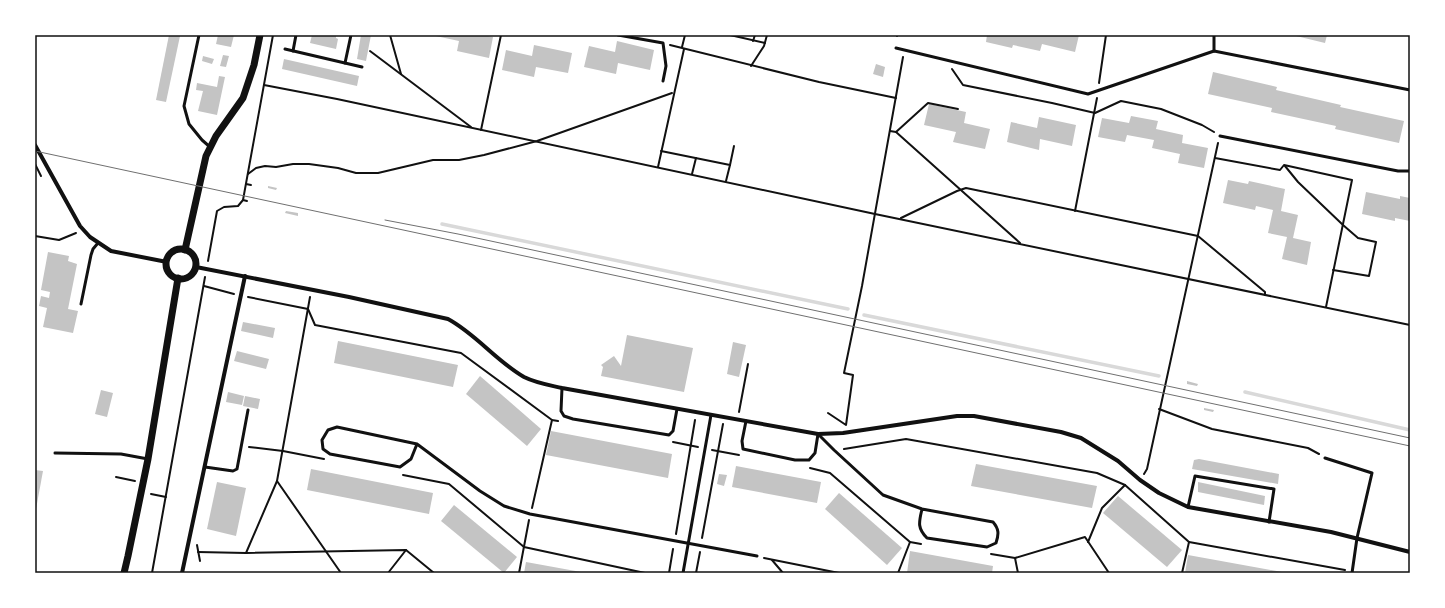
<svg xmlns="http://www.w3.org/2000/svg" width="1445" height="608" font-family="Merriweather,serif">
<rect width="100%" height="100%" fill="#fff"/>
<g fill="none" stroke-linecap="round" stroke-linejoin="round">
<!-- stream -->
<g stroke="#d9d9d9" stroke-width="3.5">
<path d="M442 224 848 309"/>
<path d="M864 315 1159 376"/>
<path d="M1245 392 1410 430"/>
</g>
</g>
<!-- building -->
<g fill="#c4c4c4">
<path d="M169 35 180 36 166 102 156 100Z"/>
<path d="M218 35H234L231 47 216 44Z"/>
<path d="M312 35H336V38L338 39 336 49 310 43Z"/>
<path d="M361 35H371L366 61 357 59Z"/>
<path d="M431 35H483L493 37 489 58 457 51 459 41Z"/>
<path d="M987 35H1079L1075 52 1042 44 1040 51 1013 45 1012 48 986 42Z"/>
<path d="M1292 35H1327L1325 43Z"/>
<path d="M617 41 654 50 650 70 618 63 616 74 584 67 589 46 615 52Z"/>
<path d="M534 45 572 53 568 73 536 67 534 77 502 70 506 50 532 56Z"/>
<path d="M223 55 229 56 226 67 220 66Z"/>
<path d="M203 56 214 59 212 64 202 61Z"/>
<path d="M284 59 359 76 357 86 282 69Z"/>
<path d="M876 64 885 67 883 77 873 74Z"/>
<path d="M1213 72 1277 87 1276 90 1341 105 1340 107 1404 121 1399 143 1335 129 1336 126 1271 112 1272 108 1208 94Z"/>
<path d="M219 76 225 77 217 115 198 111 203 91 196 90 197 83 217 87Z"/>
<path d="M929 104 966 112 964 123 990 129 985 149 953 142 956 132 924 125Z"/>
<path d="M1131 116 1158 121 1156 129 1183 135 1182 143 1208 148 1204 168 1178 163 1180 154 1152 148 1154 140 1127 135 1125 142 1098 137 1102 118 1129 123Z"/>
<path d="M1039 117 1076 125 1072 146 1040 139 1039 150 1007 142 1011 122 1037 128Z"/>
<path d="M1228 180 1248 184 1249 181 1285 189 1281 211 1298 215 1293 238 1311 242 1307 265 1282 259 1287 237 1268 233 1273 210 1256 206 1255 210 1223 203Z"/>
<path d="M268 186 277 188 276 190 268 188Z"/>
<path d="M1366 192 1400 199V196L1410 198V221L1395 218V221L1362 214Z"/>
<path d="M286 211 298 213V216L285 213Z"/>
<path d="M48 252 69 256 68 261 77 264 68 309 78 311 73 333 43 327 47 308 39 306 41 296 49 298 50 292 41 290Z"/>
<path d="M243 322 275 328 273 338 241 331Z"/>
<path d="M627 335 693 348 684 392 601 376 603 367 601 365 614 356 621 366Z"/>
<path d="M338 341 458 365 453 387 334 363Z"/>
<path d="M733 342 746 345 739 377 727 374Z"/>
<path d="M237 351 269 359 266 369 234 361Z"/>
<path d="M480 376 541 429 527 446 466 394Z"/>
<path d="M1187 381 1198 384 1197 386 1187 384Z"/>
<path d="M101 390 113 393 107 417 95 414Z"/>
<path d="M228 392 244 396 242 405 226 402Z"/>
<path d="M245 396 260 399 258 409 243 406Z"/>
<path d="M1204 408 1214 410 1213 412 1204 410Z"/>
<path d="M551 431 672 454 668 478 546 455Z"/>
<path d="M1199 459 1279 474 1278 484 1192 469 1194 460Z"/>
<path d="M976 464 1097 486 1092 508 971 486Z"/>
<path d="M736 466 821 482 817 503 732 487Z"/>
<path d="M311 469 433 493 429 514 307 490Z"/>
<path d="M35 470 43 471 36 509H35Z"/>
<path d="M719 474 727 475 724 486 717 484Z"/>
<path d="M217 482 246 488 236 536 207 529Z"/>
<path d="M1198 482 1265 496 1264 505 1198 492Z"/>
<path d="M839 493 902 548 887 565 825 509Z"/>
<path d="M1118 496 1182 550 1167 567 1103 513Z"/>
<path d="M454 505 517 557 504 573 441 521Z"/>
<path d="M910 551 993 566 992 573H907Z"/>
<path d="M1188 555 1282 572V573H1185Z"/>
<path d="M526 562 581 572V573H524Z"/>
</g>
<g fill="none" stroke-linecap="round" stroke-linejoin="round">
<!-- path -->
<g stroke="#111" stroke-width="2">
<path d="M390 35 401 74"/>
<path d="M730 35 765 43"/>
<path d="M897 36V35"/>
<path d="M753 41 755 35"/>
<path d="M670 45 819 82 896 98"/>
<path d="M682 47 685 35"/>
<path d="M370 51 471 127"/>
<path d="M751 66 764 46 767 35"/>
<path d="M952 69 963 85 1052 103 1095 113 1121 101 1161 109 1202 125 1214 132"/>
<path d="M1099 83 1106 35"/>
<path d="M264 85 337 99 875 214 1410 325"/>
<path d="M481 130 501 35"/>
<path d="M890 131 896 132 1020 243"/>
<path d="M896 132 928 103 958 109"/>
<path d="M661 151 730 165 726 181"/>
<path d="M1215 158 1280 170 1284 165 1352 180 1326 307"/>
<path d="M35 164 41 176"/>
<path d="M730 165 734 146"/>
<path d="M1285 166 1298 182 1343 225 1358 238 1376 242 1369 276 1333 270"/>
<path d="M658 167 684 49"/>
<path d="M248 174 256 168 265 166 276 167 293 164H309L338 168 356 173H378L433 160H459L484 155 537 141 672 93"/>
<path d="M692 174 696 158"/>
<path d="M246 184 251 185"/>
<path d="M243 200 247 201"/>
<path d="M1075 211 1097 98"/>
<path d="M901 218 957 191 966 188 1198 236 1265 292V295"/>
<path d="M35 236 59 240 76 233"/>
<path d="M208 261 217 211 224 207 238 206 243 200 273 35"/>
<path d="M204 286 234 294"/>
<path d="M248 297 308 309 315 325 461 353 552 420 558 421"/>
<path d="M1159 409 1212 429 1308 448 1319 454"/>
<path d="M739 412 748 364"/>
<path d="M828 413 846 425 853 375 844 373 862 286 903 57"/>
<path d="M673 442 698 447"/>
<path d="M249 447 283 451 324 459"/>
<path d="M844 449 906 439 1097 473 1125 485 1189 542"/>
<path d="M712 450 739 455"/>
<path d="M810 468 830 473 910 542 921 544"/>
<path d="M1144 474 1147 469 1218 143"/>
<path d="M403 475 449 484 524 547 645 573"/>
<path d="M116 477 135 481"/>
<path d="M277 481 341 573"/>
<path d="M151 494 166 497"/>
<path d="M532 508 552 420"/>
<path d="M676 534 695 420"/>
<path d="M702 538 723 424"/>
<path d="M1088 542 1102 508 1125 485"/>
<path d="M197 545 200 561"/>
<path d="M406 550 434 573"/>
<path d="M198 552 246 553 277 481 310 297"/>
<path d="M246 553 406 550 388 573"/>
<path d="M991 554 1015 558 1085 537 1109 573"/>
<path d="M764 558 839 573"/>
<path d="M1015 558 1018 573"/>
<path d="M772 560 783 573"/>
<path d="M152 573 205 277"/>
<path d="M519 573 529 520"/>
<path d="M669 573 673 549"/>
<path d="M696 573 700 552"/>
<path d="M898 573 910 542"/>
<path d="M1182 573 1189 542 1345 570"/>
</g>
<!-- service -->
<g stroke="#111" stroke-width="3">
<path d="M199 35 184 106 189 124 202 140 210 147"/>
<path d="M618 35 663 43 666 66 663 81"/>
<path d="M1214 35V51"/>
<path d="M896 48 1088 94 1214 51 1410 90"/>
<path d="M285 49 362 67"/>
<path d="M293 51 296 35"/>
<path d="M345 63 351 35"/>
<path d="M1220 136 1398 171H1410"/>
<path d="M81 304 91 255 93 249 98 243"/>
<path d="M562 388 561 411 564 416 573 419 669 435 673 431 677 409"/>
<path d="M746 421 742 441 743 449 795 460H809L815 453 818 434"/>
<path d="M818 434 834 450 883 495 922 509 993 522C999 529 999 534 996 543L987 547 927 538C917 528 919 522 922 509"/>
<path d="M417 444 411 459 400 467 330 454 323 449 322 440 328 430 337 427 417 444 480 491 504 506 530 514 757 556"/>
<path d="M55 453 121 454 148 459"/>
<path d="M1325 458 1372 473 1357 538 1352 573"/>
<path d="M205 467 233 471 237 469 248 410"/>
<path d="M1188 507 1195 476 1274 489 1269 522"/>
<path d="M683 573 711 415"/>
</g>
<!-- minor -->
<g stroke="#111" stroke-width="4">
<path d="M35 145 80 226 90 237 111 251 167 262"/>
<path d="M196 267 349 297 448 319C476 334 496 361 524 377 536 383 549 385 562 388L818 434 843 433 957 416H974L1061 432 1081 438 1118 461 1140 480 1159 493 1188 507 1331 532 1410 552"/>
<path d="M182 573 245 276"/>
</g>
<!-- tertiary -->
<g stroke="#111" stroke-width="7">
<circle cx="181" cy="264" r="15"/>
<path d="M185 250 206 156 216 136 243 98 254 65 260 35"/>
<path d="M124 573 128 556 148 459 178 278"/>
</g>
<!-- tram -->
<g stroke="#707070" stroke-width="1">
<path d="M35 151 1410 446"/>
<path d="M385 220 458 234 1410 438"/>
</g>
</g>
<!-- border -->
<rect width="1445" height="608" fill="none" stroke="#ffffff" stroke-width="72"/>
<rect x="36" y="36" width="1373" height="536" fill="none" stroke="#111" stroke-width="1.5"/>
</svg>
